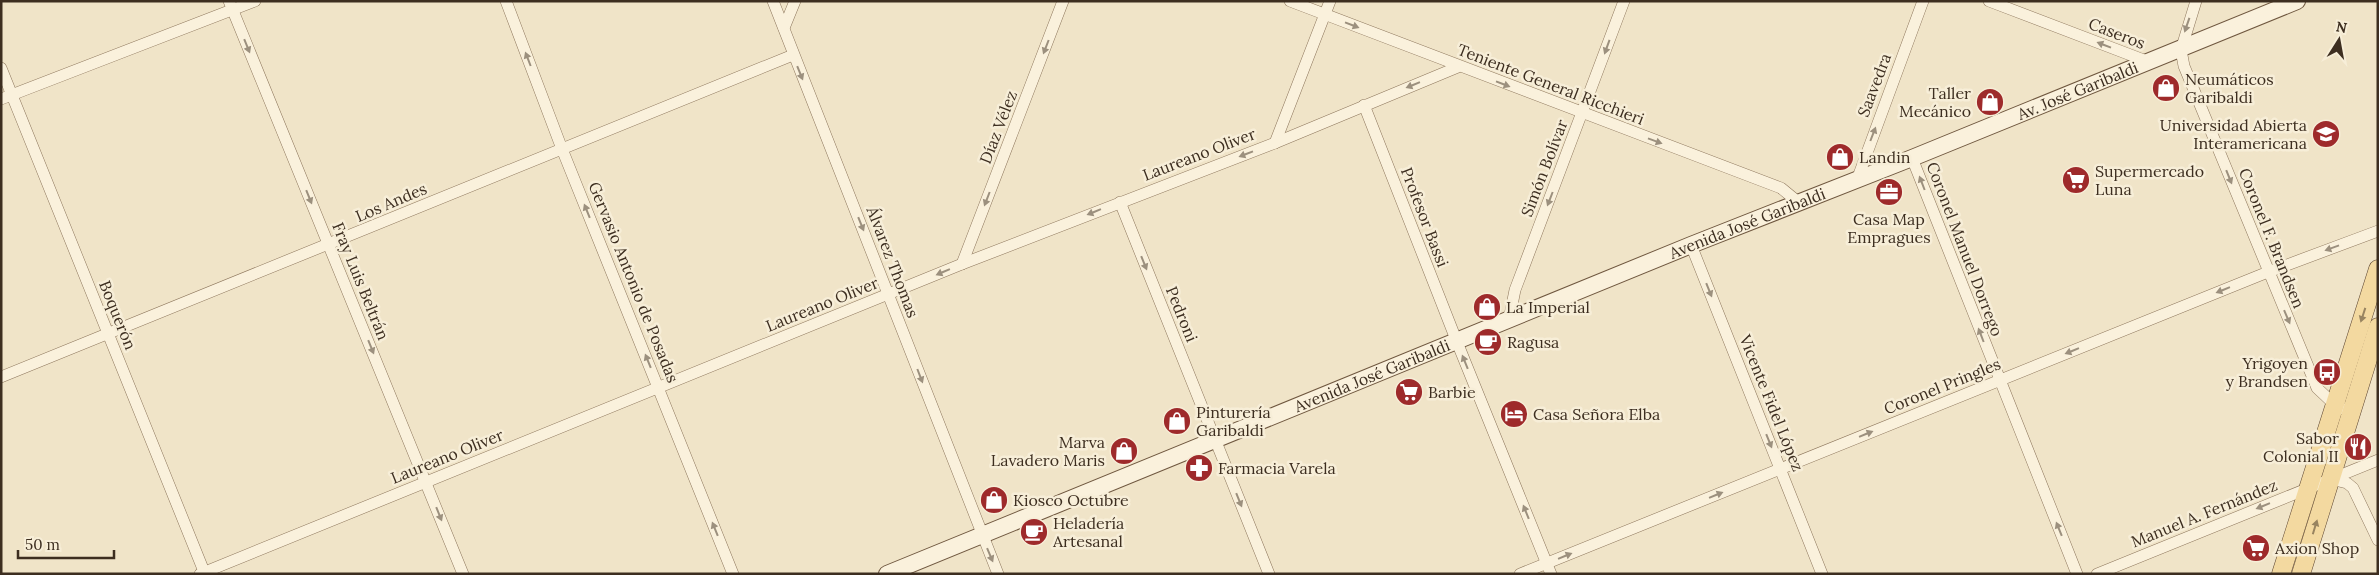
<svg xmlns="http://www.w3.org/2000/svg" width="2379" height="575" font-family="Lora,serif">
<rect width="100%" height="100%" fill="#f0e4c8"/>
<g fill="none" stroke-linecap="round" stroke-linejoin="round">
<defs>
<g id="minor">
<path d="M229 1 463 574"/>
<path d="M506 1 562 149 733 574"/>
<path d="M773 1 998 574"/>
<path d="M1290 1 1781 188 1798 202"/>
<path d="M1989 1 2149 62"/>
<path d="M2196 1 2181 50 2184 66 2317 388 2334 404 2351 413"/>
<path d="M784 28 795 1"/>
<path d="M1 68 205 574"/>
<path d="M1 99 255 1"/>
<path d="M1364 105 1457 342 1551 574"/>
<path d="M1275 143 1330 1"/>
<path d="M1912 158 2077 574"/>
<path d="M1857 180 1923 1"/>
<path d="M1120 202 1269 574"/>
<path d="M1691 245 1822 574"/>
<path d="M962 264 1063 1"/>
<path d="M1509 320 1515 290 1624 1"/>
<path d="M1 377 793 55"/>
<path d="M2331 479 2347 483 2353 488 2378 540"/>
<path d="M200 574 962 264 1275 143 1458 67"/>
<path d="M1520 574 2268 272 2378 231"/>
<path d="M2097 574 2378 460"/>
</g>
<g id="secondary">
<path id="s1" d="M887 574 1691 245 1912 158 2297 1"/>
</g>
<g id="primary">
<path d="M2281 574 2378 269"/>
<path d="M2301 574 2378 327"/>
</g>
</defs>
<!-- minor casing -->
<use href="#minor" stroke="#8d765c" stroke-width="12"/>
<!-- secondary casing -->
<use href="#secondary" stroke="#6f573f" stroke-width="18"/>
<!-- primary casing -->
<use href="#primary" stroke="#5b4430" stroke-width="19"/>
<!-- minor -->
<use href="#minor" stroke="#faf1dc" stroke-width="11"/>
<!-- secondary -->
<use href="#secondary" stroke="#faf1dc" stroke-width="16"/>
<!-- primary -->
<use href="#primary" stroke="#f3d9a0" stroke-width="18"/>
</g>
<!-- one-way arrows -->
<defs><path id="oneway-solid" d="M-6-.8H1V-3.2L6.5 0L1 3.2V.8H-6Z" transform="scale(1.25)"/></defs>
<g fill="#9c907e">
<use href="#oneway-solid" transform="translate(1352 25) rotate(21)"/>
<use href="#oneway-solid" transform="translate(2187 25) rotate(109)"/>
<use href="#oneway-solid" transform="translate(2104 45) rotate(-159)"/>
<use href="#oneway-solid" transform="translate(247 46) rotate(68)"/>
<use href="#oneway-solid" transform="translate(1046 47) rotate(111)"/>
<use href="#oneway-solid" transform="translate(1607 47) rotate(110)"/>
<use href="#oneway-solid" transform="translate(528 59) rotate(-111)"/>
<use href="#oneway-solid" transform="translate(800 73) rotate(68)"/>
<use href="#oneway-solid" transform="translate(1503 84) rotate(21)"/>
<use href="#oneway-solid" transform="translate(1413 85) rotate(158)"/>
<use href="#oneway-solid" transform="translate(1873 134) rotate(-69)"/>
<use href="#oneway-solid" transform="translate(1655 141) rotate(20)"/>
<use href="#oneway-solid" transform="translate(1246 154) rotate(159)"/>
<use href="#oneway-solid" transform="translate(2229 177) rotate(68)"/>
<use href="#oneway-solid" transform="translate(1922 183) rotate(-111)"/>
<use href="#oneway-solid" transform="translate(309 197) rotate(68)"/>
<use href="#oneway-solid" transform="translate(987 199) rotate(111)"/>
<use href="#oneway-solid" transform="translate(1550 199) rotate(111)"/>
<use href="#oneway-solid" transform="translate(587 211) rotate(-112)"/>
<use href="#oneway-solid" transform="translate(1094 212) rotate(158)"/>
<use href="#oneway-solid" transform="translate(861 224) rotate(68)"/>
<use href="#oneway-solid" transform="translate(2332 248) rotate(160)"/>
<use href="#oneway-solid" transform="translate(1144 263) rotate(68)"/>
<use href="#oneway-solid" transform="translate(943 272) rotate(157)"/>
<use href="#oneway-solid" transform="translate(1709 290) rotate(68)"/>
<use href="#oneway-solid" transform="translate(2223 290) rotate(158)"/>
<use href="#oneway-solid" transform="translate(2287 317) rotate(67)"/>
<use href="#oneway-solid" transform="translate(1981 335) rotate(-111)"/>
<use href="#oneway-solid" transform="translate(371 347) rotate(68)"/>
<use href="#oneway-solid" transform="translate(2072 351) rotate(158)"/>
<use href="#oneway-solid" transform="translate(648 361) rotate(-112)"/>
<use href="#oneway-solid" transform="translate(1465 362) rotate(-112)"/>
<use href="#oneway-solid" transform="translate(920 376) rotate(69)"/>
<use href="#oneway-solid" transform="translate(1866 434) rotate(-22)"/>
<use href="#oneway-solid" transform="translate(1769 441) rotate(68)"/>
<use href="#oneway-solid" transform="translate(1716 495) rotate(-22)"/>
<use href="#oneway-solid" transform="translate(1239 500) rotate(68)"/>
<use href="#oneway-solid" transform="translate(2263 506) rotate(158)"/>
<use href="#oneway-solid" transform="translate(1526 512) rotate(-112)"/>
<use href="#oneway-solid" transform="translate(439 514) rotate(68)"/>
<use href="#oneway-solid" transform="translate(715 529) rotate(-112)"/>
<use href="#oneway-solid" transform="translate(2059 529) rotate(-112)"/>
<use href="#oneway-solid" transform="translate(990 555) rotate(67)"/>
<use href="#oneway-solid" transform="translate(1565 556) rotate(-22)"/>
</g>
<g fill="#988460">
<use href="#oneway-solid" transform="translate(2363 315) rotate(108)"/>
<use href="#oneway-solid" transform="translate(2315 527) rotate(-73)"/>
</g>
<!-- icons -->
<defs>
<symbol id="shop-disc" viewBox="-11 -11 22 22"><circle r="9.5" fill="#9e2a2b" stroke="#f7eed8"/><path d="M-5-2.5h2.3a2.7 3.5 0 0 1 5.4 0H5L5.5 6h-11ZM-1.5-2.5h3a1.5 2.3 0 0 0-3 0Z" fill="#fff"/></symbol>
<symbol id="university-disc" viewBox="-11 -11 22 22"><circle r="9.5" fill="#9e2a2b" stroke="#f7eed8"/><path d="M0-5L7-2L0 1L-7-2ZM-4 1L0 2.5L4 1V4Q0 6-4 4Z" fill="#fff"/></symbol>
<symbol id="supermarket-disc" viewBox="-11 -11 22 22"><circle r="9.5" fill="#9e2a2b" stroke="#f7eed8"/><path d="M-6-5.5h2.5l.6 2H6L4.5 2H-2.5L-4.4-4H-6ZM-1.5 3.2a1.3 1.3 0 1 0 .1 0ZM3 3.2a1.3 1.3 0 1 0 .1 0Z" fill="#fff"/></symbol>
<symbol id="office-disc" viewBox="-11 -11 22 22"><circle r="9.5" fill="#9e2a2b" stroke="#f7eed8"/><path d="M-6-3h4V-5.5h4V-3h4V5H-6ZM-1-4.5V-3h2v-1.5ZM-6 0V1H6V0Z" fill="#fff"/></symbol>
<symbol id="cafe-disc" viewBox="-11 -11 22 22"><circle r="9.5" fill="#9e2a2b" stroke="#f7eed8"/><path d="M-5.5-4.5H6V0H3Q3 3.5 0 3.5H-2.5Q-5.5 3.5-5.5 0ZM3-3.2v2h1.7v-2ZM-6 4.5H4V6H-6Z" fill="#fff"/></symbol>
<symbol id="bus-disc" viewBox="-11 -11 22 22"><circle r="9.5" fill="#9e2a2b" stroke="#f7eed8"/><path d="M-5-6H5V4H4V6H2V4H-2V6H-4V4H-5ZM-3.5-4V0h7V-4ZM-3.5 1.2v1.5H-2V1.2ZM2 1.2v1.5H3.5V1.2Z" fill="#fff"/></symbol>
<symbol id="hotel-disc" viewBox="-11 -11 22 22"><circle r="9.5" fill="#9e2a2b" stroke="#f7eed8"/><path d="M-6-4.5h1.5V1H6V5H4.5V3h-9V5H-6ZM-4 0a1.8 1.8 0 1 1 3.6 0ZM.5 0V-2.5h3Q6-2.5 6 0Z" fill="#fff"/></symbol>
<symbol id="restaurant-disc" viewBox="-11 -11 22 22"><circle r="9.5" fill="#9e2a2b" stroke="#f7eed8"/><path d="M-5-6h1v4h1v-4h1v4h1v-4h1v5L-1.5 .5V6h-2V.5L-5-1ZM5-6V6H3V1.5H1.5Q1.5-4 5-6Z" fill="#fff"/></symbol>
<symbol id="pharmacy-disc" viewBox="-11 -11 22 22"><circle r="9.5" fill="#9e2a2b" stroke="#f7eed8"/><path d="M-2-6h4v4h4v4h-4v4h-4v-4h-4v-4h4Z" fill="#fff"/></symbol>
</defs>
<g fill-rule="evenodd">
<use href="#shop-disc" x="2150" y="72" width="32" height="32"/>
<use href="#shop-disc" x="1974" y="86" width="32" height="32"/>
<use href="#university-disc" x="2310" y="118" width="32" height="32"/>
<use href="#shop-disc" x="1824" y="141" width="32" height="32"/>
<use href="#supermarket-disc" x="2060" y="164" width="32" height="32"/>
<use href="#office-disc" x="1873" y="176" width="32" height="32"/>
<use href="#shop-disc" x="1471" y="291" width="32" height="32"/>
<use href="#cafe-disc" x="1472" y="326" width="32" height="32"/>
<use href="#bus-disc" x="2311" y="356" width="32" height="32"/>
<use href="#supermarket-disc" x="1393" y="376" width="32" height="32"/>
<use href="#hotel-disc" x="1498" y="398" width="32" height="32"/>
<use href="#shop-disc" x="1161" y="405" width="32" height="32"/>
<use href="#restaurant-disc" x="2342" y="431" width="32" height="32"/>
<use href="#shop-disc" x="1108" y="435" width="32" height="32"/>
<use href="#pharmacy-disc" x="1183" y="452" width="32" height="32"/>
<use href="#shop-disc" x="978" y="484" width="32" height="32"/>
<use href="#cafe-disc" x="1018" y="516" width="32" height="32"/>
<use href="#supermarket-disc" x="2240" y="532" width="32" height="32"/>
</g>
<g text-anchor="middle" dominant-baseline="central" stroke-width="5" stroke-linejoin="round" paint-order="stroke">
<!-- street labels -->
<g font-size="16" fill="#3d2e20" stroke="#f7eed8">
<text transform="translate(2117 33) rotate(21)">Caseros</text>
<text transform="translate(1551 84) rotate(21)">Teniente General Ricchieri</text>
<text transform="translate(1874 85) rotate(-69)">Saavedra</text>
<text stroke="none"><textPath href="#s1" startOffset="1285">Av. José Garibaldi</textPath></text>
<text transform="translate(998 127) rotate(-69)">Díaz Vélez</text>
<text transform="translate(1199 154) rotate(-21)">Laureano Oliver</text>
<text transform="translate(1544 168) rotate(-69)">Simón Bolívar</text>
<text transform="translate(391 202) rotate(-23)">Los Andes</text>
<text transform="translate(1425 217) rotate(69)">Profesor Bassi</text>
<text stroke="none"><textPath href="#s1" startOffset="929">Avenida José Garibaldi</textPath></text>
<text transform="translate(2272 238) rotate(68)">Coronel F. Brandsen</text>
<text transform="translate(1965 249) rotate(69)">Coronel Manuel Dorrego</text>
<text transform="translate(893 262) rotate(69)">Álvarez Thomas</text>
<text transform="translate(361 281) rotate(68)">Fray Luis Beltrán</text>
<text transform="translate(634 282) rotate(68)">Gervasio Antonio de Posadas</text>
<text transform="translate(822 304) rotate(-22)">Laureano Oliver</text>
<text transform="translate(1182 314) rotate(68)">Pedroni</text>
<text transform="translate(118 315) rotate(68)">Boquerón</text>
<text stroke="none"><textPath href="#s1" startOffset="524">Avenida José Garibaldi</textPath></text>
<text transform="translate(1942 386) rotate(-22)">Coronel Pringles</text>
<text transform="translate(1772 403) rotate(68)">Vicente Fidel López</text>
<text transform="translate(447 456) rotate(-22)">Laureano Oliver</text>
<text transform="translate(2204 513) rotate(-22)">Manuel A. Fernández</text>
</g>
<!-- poi labels -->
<g font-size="16" fill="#3d2e20" stroke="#f7eed8" text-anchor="start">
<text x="2185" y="79">Neumáticos<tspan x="2185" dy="18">Garibaldi</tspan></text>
<text x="1971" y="93" text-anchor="end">Taller<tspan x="1971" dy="18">Mecánico</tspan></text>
<text x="2307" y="125" text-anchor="end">Universidad Abierta<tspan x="2307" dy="18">Interamericana</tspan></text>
<text x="1859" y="157">Landin</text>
<text x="2095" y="171">Supermercado<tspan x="2095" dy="18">Luna</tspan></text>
<text x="1889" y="219" text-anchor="middle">Casa Map<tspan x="1889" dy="18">Empragues</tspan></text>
<text x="1506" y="307">La Imperial</text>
<text x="1507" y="342">Ragusa</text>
<text x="2308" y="363" text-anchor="end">Yrigoyen<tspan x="2308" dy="18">y Brandsen</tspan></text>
<text x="1428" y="392">Barbie</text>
<text x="1196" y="412">Pinturería<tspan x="1196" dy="18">Garibaldi</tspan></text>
<text x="1533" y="414">Casa Señora Elba</text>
<text x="2339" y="438" text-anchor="end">Sabor<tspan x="2339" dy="18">Colonial II</tspan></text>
<text x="1105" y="442" text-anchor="end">Marva<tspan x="1105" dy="18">Lavadero Maris</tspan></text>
<text x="1218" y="468">Farmacia Varela</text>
<text x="1013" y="500">Kiosco Octubre</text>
<text x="1053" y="523">Heladería<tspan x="1053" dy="18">Artesanal</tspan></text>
<text x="2275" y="548">Axion Shop</text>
</g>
</g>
<!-- border -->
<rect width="2379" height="575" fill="none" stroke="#3d2e20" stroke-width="5"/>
<!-- north arrow -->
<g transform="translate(2339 40) rotate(11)" stroke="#f7eed8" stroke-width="4" paint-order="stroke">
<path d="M0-4L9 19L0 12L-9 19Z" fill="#3d2e20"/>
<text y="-8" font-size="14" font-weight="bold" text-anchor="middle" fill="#3d2e20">N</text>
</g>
<!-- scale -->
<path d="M18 550v8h96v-8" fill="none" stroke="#3d2e20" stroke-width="2.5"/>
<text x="25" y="550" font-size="15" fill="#3d2e20" stroke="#f7eed8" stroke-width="4" paint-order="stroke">50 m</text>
</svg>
